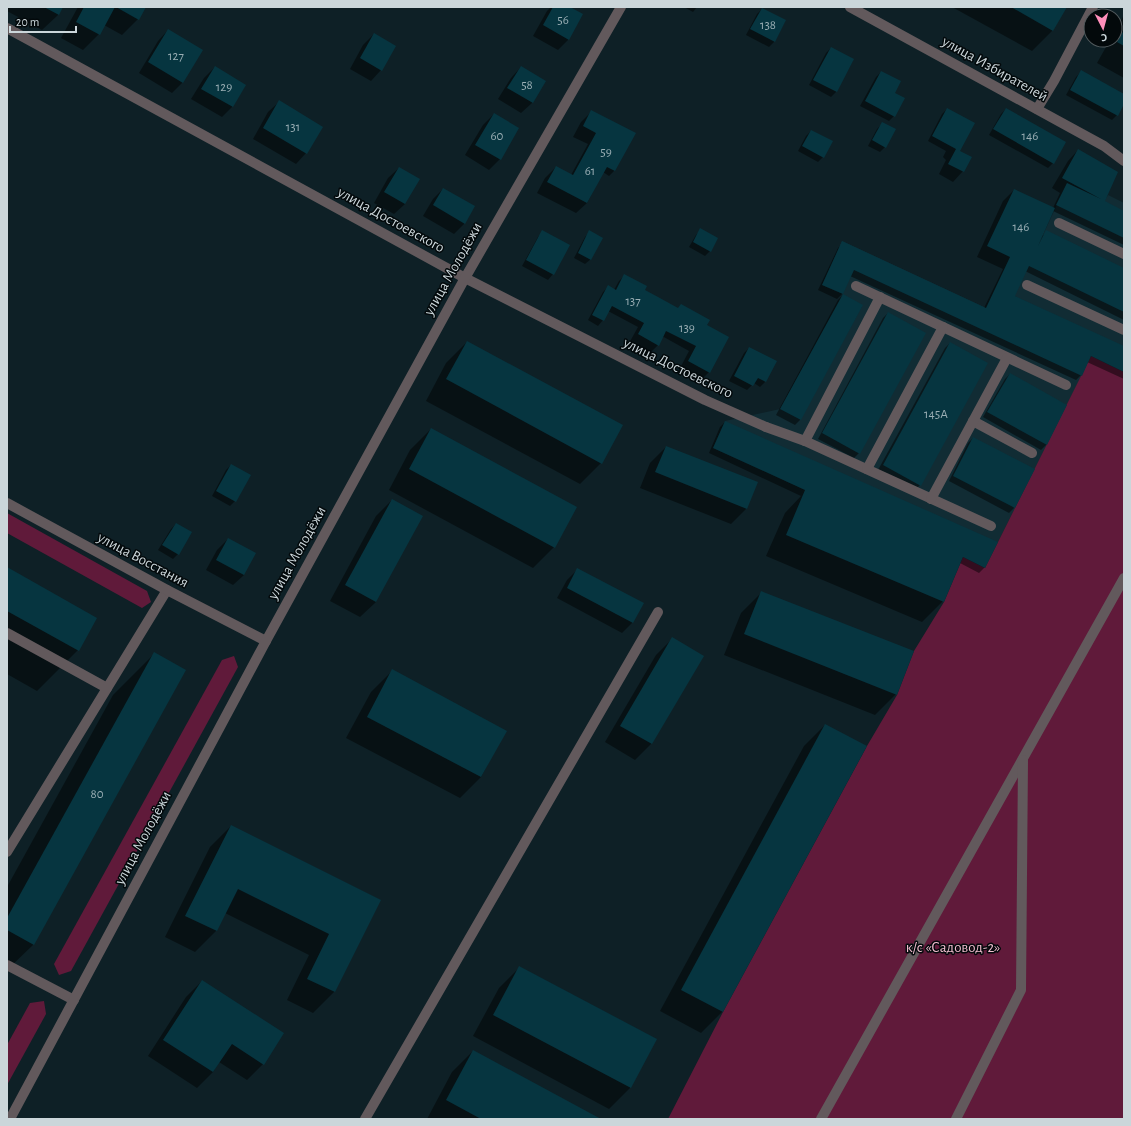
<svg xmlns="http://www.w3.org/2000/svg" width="1131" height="1126" font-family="'Alegreya Sans',sans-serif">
<rect width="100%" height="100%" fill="#0e2026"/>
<!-- built -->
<path fill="#112c34" d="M1067 183 1104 201 1108 195 1124 203V372L1091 357 985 568 963 557 805 490 713 448 725 421 780 409 843 294 822 285 842 241 986 308 1029 265Z"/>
<!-- green -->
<g fill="#601a3a">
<path d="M1091 356 1124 372V1119H668L723 1012 867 746 897 695 914 651 944 602 963 557 985 568Z"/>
<path d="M7 513 147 591 151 602 142 608 7 533Z"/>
<path d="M234 656 238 667 71 971 59 975 54 964 222 660Z"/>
<path d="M44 1001 46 1014 7 1085V1045L30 1003Z"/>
</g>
<!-- shadow -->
<g fill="#0007">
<path d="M7 7H62L58 15 42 30 7 11Z"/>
<path d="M78 7H145L138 19 122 35 104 25 99 34 83 50 61 38Z"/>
<path d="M551 7H568L569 39 558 50 533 36 547 11Z"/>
<path d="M684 7H697L693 12Z"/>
<path d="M952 7H1065L1053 30 1032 51Z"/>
<path d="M762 9 785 21 774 42 769 47 746 35 757 14Z"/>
<path d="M1124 15V78L1097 63 1110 40H1115V31Z"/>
<path d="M168 30 183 82 172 93 139 73 158 41Z"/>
<path d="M374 34 381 70 371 81 350 69 363 45Z"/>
<path d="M831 48 853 60 836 92 831 97 809 85 826 53Z"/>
<path d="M215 67 245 86 232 107 222 117 191 99 204 78Z"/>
<path d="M521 67 545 81 532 103 521 113 498 99 511 78Z"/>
<path d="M881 72 893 93 894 116 889 121 860 106 876 77Z"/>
<path d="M1081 72 1124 95V102L1117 115 1112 120 1066 95 1076 77Z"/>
<path d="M279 102 306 153 296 164 253 139 268 112Z"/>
<path d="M947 109 963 171 953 182 939 174 946 160 943 157 946 151 928 141 942 114Z"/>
<path d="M1006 109 1053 163 1048 168 989 135 1001 114Z"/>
<path d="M592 111 634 134 614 171 609 176 603 172 587 203 576 213 537 193 545 178 556 167 571 175 588 144 573 137 581 122Z"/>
<path d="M494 114 500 159 489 170 465 155 483 125Z"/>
<path d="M882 124 885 147 880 152 868 146 877 129Z"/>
<path d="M811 131 823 157 818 162 798 151 806 136Z"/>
<path d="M1078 150 1104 201 1124 212V245L1053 211 1042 236 1047 232 1124 270V320L1025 271 1014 296 1124 347V379L1087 362 1081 375 1076 380 850 276 842 294 837 299 818 290 838 248 843 243 984 308 1003 269 977 257 1003 201 1014 190 1053 208 1060 193 1052 188 1068 161Z"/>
<path d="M399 168 405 204 394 214 374 203 388 178Z"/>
<path d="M443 189 465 223 454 234 423 216 433 199Z"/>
<path d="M701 230 710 251 705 256 689 247 696 235Z"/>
<path d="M543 232 553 274 548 280 522 266 538 237Z"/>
<path d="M590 232 591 259 585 264 574 258 585 237Z"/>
<path d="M624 276 643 291 706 325 709 372 698 383 678 372 689 351 662 336 658 345 647 356 628 345 638 327 608 311 603 320 598 326 588 320 603 292 608 287 614 290 619 281Z"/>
<path d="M843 295 862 306 800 420 795 425 776 415 838 300Z"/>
<path d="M888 313 859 453 854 458 818 439 883 318Z"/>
<path d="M467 342 601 463 580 484 426 401 446 363Z"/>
<path d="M950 343 920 485 915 490 878 470 945 348Z"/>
<path d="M749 348 765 382 760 387 754 383 747 390 729 381 744 353Z"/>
<path d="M1010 374 1065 406 1046 445 1041 450 983 417 1005 379Z"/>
<path d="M725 422 996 543 984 568 979 573 960 563 943 601 922 622 766 556 785 513 801 496 709 453 720 427Z"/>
<path d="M431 429 554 547 533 568 389 490 410 450Z"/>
<path d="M973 438 1014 508 1009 513 949 481 968 443Z"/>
<path d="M666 447 747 508 731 524 640 488 650 463Z"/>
<path d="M231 465 235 501 230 506 212 496 226 470Z"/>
<path d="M392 500 376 602 360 617 330 601 376 516Z"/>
<path d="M176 524 178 554 173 559 158 550 171 529Z"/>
<path d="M228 539 244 575 233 585 206 570 217 550Z"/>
<path d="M7 569 78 650 37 691 7 674Z"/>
<path d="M578 569 633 622 622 633 557 598 567 580Z"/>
<path d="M762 592 896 694 875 715 724 655 741 613Z"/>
<path d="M672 639 702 656 651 744 635 760 605 742 656 655Z"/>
<path d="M154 654 34 944 7 970V887L113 695Z"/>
<path d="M392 671 505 731 481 777 460 798 346 738 371 692Z"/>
<path d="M825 725 866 747 722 1012 701 1033 660 1011 804 746Z"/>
<path d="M231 826 380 900 334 992 313 1013 287 1000 309 955 225 913 216 931 195 952 165 937 210 847Z"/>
<path d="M520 967 656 1039 630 1088 609 1109 473 1036 499 988Z"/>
<path d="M202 981 263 1064 247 1080 219 1062 213 1072 197 1088 148 1056 186 997Z"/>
<path d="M473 1051 599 1119H427L452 1072Z"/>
</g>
<!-- building -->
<g fill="#063540">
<path d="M44 7H63L59 15Z"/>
<path d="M84 7H115L100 35 76 22Z"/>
<path d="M116 7H146L139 20Z"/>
<path d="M553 7H570L583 14 569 40 543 25Z"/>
<path d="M1011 7H1067L1053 31Z"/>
<path d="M762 8 786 20 775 42 750 29Z"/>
<path d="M168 29 203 50 183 83 148 62Z"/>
<path d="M1124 30V46L1117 42Z"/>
<path d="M374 33 396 46 382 71 360 58Z"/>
<path d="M831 47 854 59 837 92 813 80Z"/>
<path d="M215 66 246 85 233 107 201 89Z"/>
<path d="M521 66 546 81 533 103 507 88Z"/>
<path d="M1081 70 1124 94V104L1118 116 1070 90Z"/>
<path d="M881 71 901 81 895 93 905 98 895 117 865 101Z"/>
<path d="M279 100 323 127 307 154 263 128Z"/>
<path d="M947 108 975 123 960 151 972 157 964 172 948 164 956 149 932 136Z"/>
<path d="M1006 108 1066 142 1054 164 993 129Z"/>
<path d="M591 110 636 133 615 171 607 167 587 203 547 182 556 166 573 175 596 133 583 126Z"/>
<path d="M494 113 519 128 501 160 475 145Z"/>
<path d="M882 122 896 129 886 148 872 140Z"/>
<path d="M811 130 833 141 824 158 802 146Z"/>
<path d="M1078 149 1118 172 1105 201 1124 211V238L1056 205 1067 183 1101 199 1062 178Z"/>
<path d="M399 167 420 179 405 204 384 192Z"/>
<path d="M443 188 475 206 465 224 433 205Z"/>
<path d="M1014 189 1055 208 1038 246 1046 230 1124 268V312L1029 266 1015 296 1124 346V372L1091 356 1082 376 854 270 843 294 822 285 842 241 986 308 1010 257 987 246Z"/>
<path d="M700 228 718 238 711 252 693 242Z"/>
<path d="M542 230 570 245 554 275 526 260Z"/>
<path d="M589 230 603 238 591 260 578 253Z"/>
<path d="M624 274 647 286 645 290 658 297 678 308 681 304 710 320 707 325 729 337 710 373 688 361 696 346 666 331 659 346 638 334 644 323 612 306 604 321 592 315 608 285 616 290Z"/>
<path d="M843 294 863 305 801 420 780 409Z"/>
<path d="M888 312 926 333 860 454 822 433Z"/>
<path d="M467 341 623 425 602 464 446 379Z"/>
<path d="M950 342 988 363 921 486 883 465Z"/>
<path d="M749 347 777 361 766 382 758 378 753 386 734 376Z"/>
<path d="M1010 373 1067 405 1047 445 987 412Z"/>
<path d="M725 421 998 542 985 568 963 557 944 602 786 535 805 490 713 448Z"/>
<path d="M431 428 577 507 555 548 409 469Z"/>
<path d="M973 437 1035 469 1015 508 953 476Z"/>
<path d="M666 446 758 482 747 509 655 472Z"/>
<path d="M231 464 251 475 236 502 216 491Z"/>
<path d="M392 499 423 516 376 602 345 585Z"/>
<path d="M176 523 192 532 179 555 162 545Z"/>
<path d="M228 538 256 553 244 575 216 560Z"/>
<path d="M7 567 97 618 79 651 7 611Z"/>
<path d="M577 568 644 603 633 623 567 588Z"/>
<path d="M761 591 914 651 897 695 744 634Z"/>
<path d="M672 637 704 656 652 744 620 726Z"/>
<path d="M154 652 186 670 34 945 7 930V918Z"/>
<path d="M392 669 507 731 481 777 367 717Z"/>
<path d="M825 724 867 746 723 1012 681 990Z"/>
<path d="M231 825 381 900 335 992 307 979 329 934 238 889 217 931 185 916Z"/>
<path d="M519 966 657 1039 631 1088 493 1015Z"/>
<path d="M202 980 284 1033 264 1065 232 1044 213 1072 163 1040Z"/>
<path d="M473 1050 601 1119H481L446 1100Z"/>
</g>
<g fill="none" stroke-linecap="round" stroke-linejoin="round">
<!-- service -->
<g stroke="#62595c" stroke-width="10">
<path d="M1037 109 1054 81 1093 7"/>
<path d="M1059 223 1124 254"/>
<path d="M1027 285 1124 330"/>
<path d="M856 286 1066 385"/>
<path d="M973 421 1032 453"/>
<path d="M766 427 805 441 991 526"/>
<path d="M805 441 880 297"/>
<path d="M867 469 943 327"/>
<path d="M931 499 1007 358"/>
<path d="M7 633 107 688"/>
<path d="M7 852 167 590"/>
<path d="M7 965 74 1000"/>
<path d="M365 1119 658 612"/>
<path d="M821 1119 1124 578"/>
<path d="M956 1119 1021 990 1023 760"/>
</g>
<!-- minor -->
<g stroke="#62595c" stroke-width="10">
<path d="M850 7 1104 146 1124 161"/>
<path d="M7 28 465 278 705 400 766 427"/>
<path d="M7 503 167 590 266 641"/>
<path d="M10 1119 266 641 465 278 621 7"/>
</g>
</g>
<g text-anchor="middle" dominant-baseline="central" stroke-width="3" stroke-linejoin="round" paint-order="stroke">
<!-- number labels -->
<g font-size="13" fill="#9aaeb4">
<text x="563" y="20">56</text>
<text x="768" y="25">138</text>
<text x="176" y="56">127</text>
<text x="527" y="85">58</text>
<text x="224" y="87">129</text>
<text x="293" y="127">131</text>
<text x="497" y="136">60</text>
<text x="1030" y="136">146</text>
<text x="606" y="152">59</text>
<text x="590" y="171">61</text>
<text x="1021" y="227">146</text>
<text x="633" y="301">137</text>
<text x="687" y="328">139</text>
<text x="936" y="414">145А</text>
<text x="97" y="794">80</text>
</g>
<!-- street labels -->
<g font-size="15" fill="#cbd6da" stroke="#03090b">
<text transform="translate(995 69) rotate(29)">улица Избирателей</text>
<text transform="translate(391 220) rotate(29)">улица Достоевского</text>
<text transform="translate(453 269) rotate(-61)">улица Молодёжи</text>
<text transform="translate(678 368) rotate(26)">улица Достоевского</text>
<text transform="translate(297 553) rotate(-61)">улица Молодёжи</text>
<text transform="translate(143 560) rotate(28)">улица Восстания</text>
<text transform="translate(143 838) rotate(-62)">улица Молодёжи</text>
</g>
<!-- park labels -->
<g font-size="15" fill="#f2bed0" stroke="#03090b">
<text x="953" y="947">к/с «Садовод-2»</text>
</g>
</g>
<!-- border -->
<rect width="1131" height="1126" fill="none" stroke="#cbd6da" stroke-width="16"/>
<!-- north arrow -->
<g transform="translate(1103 28) rotate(174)"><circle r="19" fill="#03090b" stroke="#535b5e"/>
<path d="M0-3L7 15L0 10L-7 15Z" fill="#ff8eba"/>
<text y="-6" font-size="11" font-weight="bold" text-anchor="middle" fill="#cbd6da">С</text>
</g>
<!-- scale -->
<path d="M10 26v6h66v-6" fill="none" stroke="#cbd6da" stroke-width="2"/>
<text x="16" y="26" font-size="12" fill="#cbd6da" stroke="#03090b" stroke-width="3" paint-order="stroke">20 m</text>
</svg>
